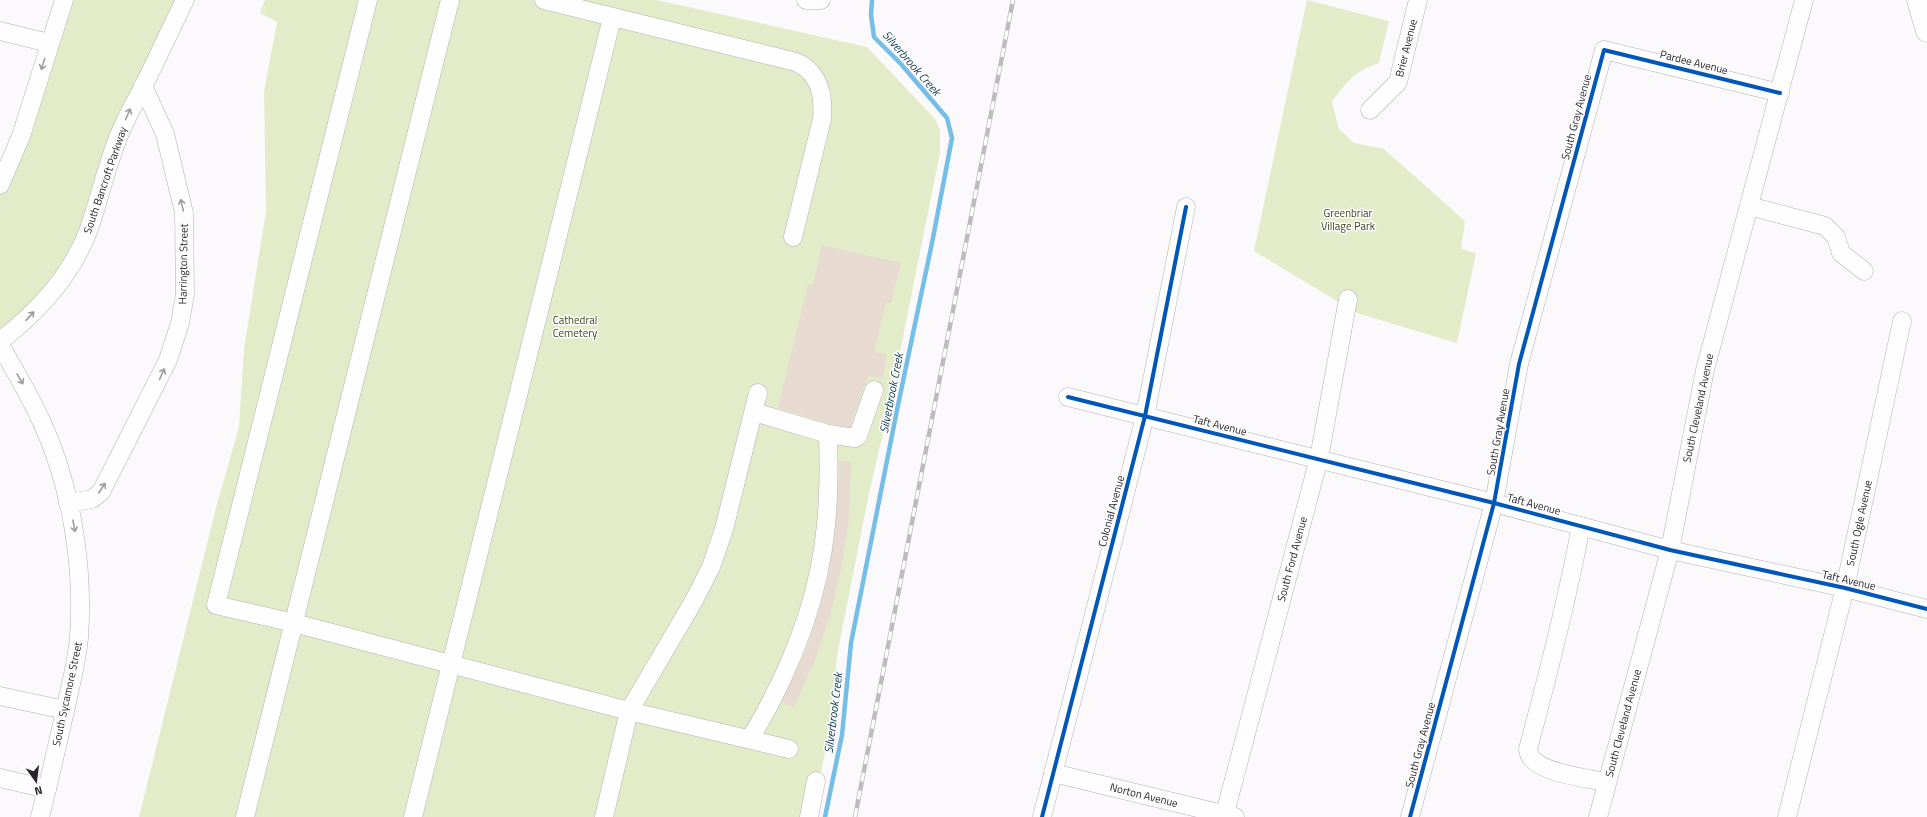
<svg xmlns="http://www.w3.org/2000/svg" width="1927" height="817" font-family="'Titillium Web',sans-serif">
<rect width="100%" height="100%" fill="#fbf9fc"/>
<!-- green -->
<g fill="#e2ecc9">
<path d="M64 0H185L82 246 0 341V185Z"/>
<path d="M265 0H657L867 47 936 120 940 130V153L887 416 869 493 837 656 831 724 812 817H139L216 508 239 427 244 349 266 211 264 92 277 22 260 13Z"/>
<path d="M1307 0 1389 21 1379 63C1355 71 1346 82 1332 102L1339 129 1354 143 1384 149 1465 221 1461 249 1476 253 1457 343 1357 313 1254 251Z"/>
</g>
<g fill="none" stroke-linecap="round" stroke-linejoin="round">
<!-- stream -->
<path stroke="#75bee7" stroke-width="4.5" d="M825 817 842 735 851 643 897 410 933 238 952 138 947 118 901 64 874 37 871 15 872 0"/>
</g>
<!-- building -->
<g fill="#e7dad1">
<path d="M822 245 901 263 891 303 886 302 874 352 887 355 882 379 868 376 850 427 830 424 778 408 808 284 813 285Z"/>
<path d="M839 461 851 462 849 518 842 564 831 612 816 658 794 707 782 702 810 640 827 583 836 526Z"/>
</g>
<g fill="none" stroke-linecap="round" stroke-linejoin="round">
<defs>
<g id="minor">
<path d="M368 0 216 605 294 623 629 711 789 749"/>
<path d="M544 0 796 62C820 73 824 95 822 119L793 237"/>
<path d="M806 0H821"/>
<path d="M0 31 49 43"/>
<path d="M1370 110 1398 82 1418 0"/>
<path d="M0 185 21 136 64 0"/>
<path d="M1749 206 1825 226 1836 237 1841 253 1864 271"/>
<path d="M0 341C39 311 72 275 89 229 100 197 107 164 120 133 127 116 136 101 144 85 158 57 171 28 185 0"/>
<path d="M0 345C16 372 32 399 44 427 72 490 84 569 79 637 77 662 70 687 65 711 57 746 49 782 40 817"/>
<path d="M1068 397 1494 503 1670 550 1845 588 1927 609"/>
<path d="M754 412 828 434 855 438 858 436 874 390"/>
<path d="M68 503 92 499 101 492 168 360 180 323 185 294 184 213 165 134 143 86"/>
<path d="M1581 526C1567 601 1548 675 1528 749 1529 773 1587 778 1607 782"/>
<path d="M0 696 65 710"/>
<path d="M750 739C789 674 819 601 826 525 829 495 829 464 828 434"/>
<path d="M1053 773 1235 817"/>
<path d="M0 778 47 789"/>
<path d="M245 817 450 0"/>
<path d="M413 817 612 18"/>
<path d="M604 817 629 711 692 604 711 567 724 529 758 393"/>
<path d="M809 817 816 781"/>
<path d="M1042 817 1145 416 1186 207"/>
<path d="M1224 817 1319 458 1348 299"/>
<path d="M1410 817 1494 503 1519 364 1604 50 1780 93"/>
<path d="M1598 817 1670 550 1705 370 1804 0"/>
<path d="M1787 817 1845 588 1902 321"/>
</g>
<path id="major" d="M1918 0 1927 31"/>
</defs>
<!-- minor casing -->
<use href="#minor" stroke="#b3afb5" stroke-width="19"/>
<!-- major casing -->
<use href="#major" stroke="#b3afb5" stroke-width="23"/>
<!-- minor -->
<use href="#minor" stroke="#fefeff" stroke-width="18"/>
<!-- major -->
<use href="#major" stroke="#fefeff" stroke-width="22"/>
<defs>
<path id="rail" d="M855 817 1013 0"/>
</defs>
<!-- rail casing -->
<use href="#rail" stroke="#bdbcbd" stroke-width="4.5"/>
<!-- rail -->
<use href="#rail" stroke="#fff" stroke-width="3" stroke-dasharray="9" stroke-linecap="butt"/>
<defs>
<g id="cycleway">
<path d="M1068 397 1494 503 1670 550 1845 588 1927 609"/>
<path d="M1042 817 1145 416 1186 207"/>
<path d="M1410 817 1494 503 1519 364 1604 50 1780 93"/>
</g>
</defs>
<!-- cycleway casing -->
<use href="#cycleway" stroke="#fff" stroke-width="6"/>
<!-- cycleway -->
<use href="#cycleway" stroke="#0057b8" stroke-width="4"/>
</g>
<!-- one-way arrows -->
<defs><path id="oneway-shaft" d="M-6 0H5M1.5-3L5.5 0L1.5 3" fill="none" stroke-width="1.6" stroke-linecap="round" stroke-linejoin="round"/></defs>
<g stroke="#9f9ba0">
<use href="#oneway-shaft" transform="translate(43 64) rotate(107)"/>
<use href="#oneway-shaft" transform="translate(128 114) rotate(-66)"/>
<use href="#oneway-shaft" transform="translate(182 205) rotate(-103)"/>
<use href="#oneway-shaft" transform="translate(30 316) rotate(-47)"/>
<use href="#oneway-shaft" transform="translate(162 374) rotate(-66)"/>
<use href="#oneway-shaft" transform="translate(20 379) rotate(59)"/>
<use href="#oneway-shaft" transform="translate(102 488) rotate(-57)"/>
<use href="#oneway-shaft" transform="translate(74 526) rotate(79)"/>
</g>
<g text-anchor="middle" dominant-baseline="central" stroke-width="3" stroke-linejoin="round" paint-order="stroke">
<!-- street labels -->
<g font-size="11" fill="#2a232c" stroke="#fff">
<text transform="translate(1406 48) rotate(-76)">Brier Avenue</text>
<text transform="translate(1694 62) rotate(14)">Pardee Avenue</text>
<text transform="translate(1576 117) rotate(-75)">South Gray Avenue</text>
<text transform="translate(105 180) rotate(-71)">South Bancroft Parkway</text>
<text transform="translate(183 264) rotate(-89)">Harrington Street</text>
<text transform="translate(1698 408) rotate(-78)">South Cleveland Avenue</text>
<text transform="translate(1220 425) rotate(14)">Taft Avenue</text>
<text transform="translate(1498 432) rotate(-80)">South Gray Avenue</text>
<text transform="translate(1534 504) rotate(15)">Taft Avenue</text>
<text transform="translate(1111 511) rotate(-75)">Colonial Avenue</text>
<text transform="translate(1859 523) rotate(-78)">South Ogle Avenue</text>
<text transform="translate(1292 559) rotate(-75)">South Ford Avenue</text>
<text transform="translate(1849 580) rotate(13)">Taft Avenue</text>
<text transform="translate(67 694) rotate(-78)">South Sycamore Street</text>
<text transform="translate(1623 723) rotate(-75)">South Cleveland Avenue</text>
<text transform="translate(1420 745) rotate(-75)">South Gray Avenue</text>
<text transform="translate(1144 795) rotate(14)">Norton Avenue</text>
</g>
<!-- park labels -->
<g font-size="11" fill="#3a441d" stroke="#fff">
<text x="1348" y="213">Greenbriar<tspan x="1348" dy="13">Village Park</tspan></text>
<text x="575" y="320">Cathedral<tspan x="575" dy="13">Cemetery</tspan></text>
</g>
<!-- water labels -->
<g font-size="12" font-style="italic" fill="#0e3a51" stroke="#fff">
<text transform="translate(912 63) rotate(49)">Silverbrook Creek</text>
<text transform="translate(891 393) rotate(-79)">Silverbrook Creek</text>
<text transform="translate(833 713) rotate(-83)">Silverbrook Creek</text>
</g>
</g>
<!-- north arrow -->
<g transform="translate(36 781) rotate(166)" stroke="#ffffff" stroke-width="3" paint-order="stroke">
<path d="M0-3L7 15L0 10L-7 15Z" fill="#2a232c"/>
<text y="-6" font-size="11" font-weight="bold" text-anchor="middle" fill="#2a232c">N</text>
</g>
</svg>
